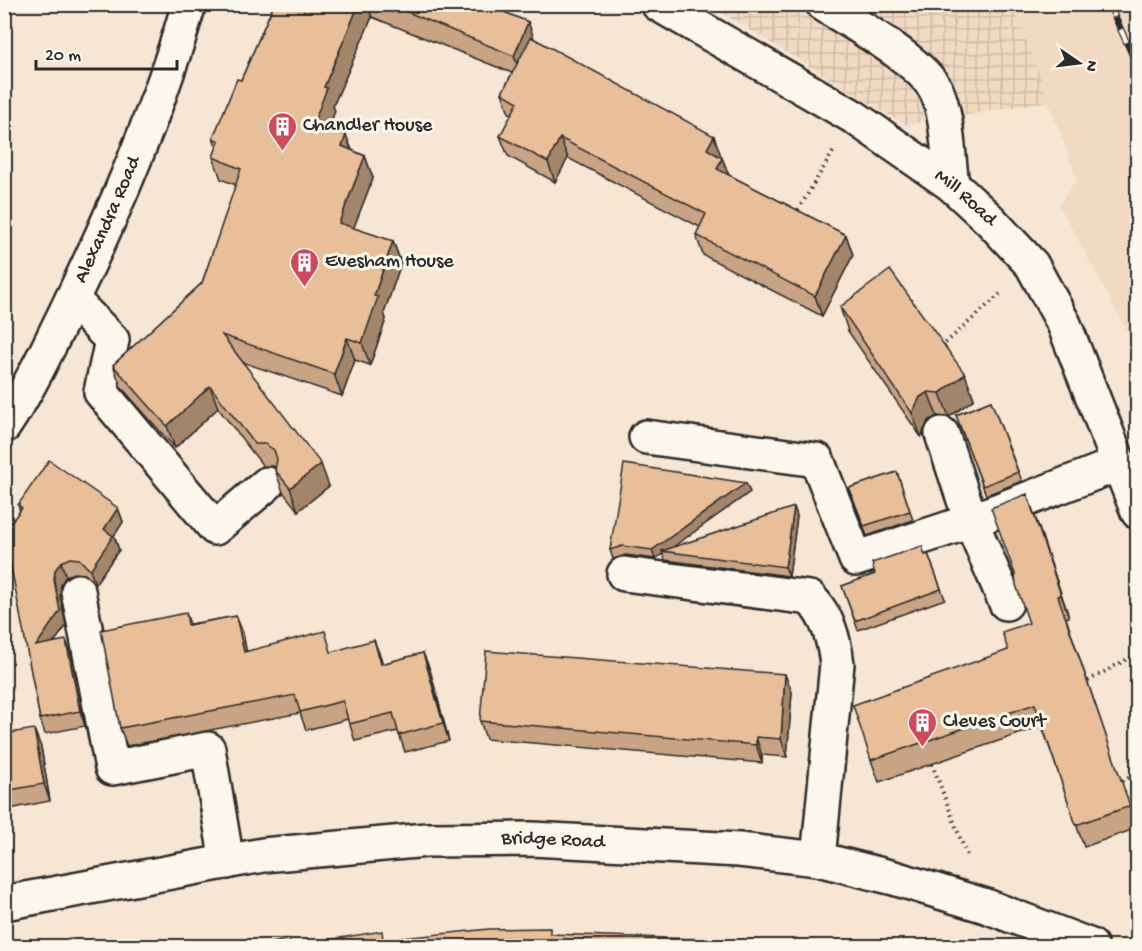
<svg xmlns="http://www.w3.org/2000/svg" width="1142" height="951" font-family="'Gochi Hand',sans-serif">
<defs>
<pattern id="industrial-grid" width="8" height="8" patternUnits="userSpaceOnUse" patternTransform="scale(1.5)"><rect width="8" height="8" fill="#f2dac2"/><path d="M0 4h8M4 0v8" fill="none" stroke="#d0bba7"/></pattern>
</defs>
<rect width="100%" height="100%" fill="#f6e6d3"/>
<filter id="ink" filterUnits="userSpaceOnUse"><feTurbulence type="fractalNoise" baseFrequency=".0167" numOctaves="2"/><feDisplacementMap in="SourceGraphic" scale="12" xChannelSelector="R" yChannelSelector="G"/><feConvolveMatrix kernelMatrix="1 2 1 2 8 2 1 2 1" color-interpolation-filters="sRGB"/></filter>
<g filter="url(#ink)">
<!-- built -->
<path fill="#f2dac2" d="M1012 5H1137V349L1059 205 1077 178Z"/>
<!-- industrial -->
<path fill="url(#industrial-grid)" d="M709 5H1012L1050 101 906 125Z"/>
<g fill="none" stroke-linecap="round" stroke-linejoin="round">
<defs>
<g id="minor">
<path id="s1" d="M658 4 854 117 952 185 990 220 1032 265 1064 324 1138 512"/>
<path d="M823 4C853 24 919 59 936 90 948 114 948 158 952 185"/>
<path d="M72 299 112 340 101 392 215 528 267 484"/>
<path d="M646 437 817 460 856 559 971 521 942 434"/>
<path d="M624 574 810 598C828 617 834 639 837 664L818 859"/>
<path d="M78 591 112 768 208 749 227 862"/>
<path d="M1006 603 971 521 1118 464"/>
</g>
<g id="major">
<path id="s2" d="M4 426C31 386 52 340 73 297 119 202 160 105 189 4"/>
<path id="s3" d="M4 903 263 855 427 840 532 839 739 850 818 859 894 878 986 906 1091 946"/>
</g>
</defs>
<!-- minor casing -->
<use href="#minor" stroke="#2b2b2b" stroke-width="38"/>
<!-- major casing -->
<use href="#major" stroke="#2b2b2b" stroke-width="38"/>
<!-- path -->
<g stroke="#2b2b2b" stroke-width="4" stroke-dasharray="1.5 4.5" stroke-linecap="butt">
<path d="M795 215 833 152"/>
<path d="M941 347 1000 294"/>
<path d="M1088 681 1138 653"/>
<path d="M932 764 967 856"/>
<path d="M1122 781 1138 772"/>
</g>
<!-- minor -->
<use href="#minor" stroke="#fbf7ec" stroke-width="33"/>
<!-- major -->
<use href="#major" stroke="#fbf7ec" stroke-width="33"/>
<defs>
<path id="rail" d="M1109 4 1138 67"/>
</defs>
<!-- rail casing -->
<use href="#rail" stroke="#2b2b2b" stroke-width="7"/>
<!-- rail -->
<use href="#rail" stroke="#fbf7ec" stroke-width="4.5" stroke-dasharray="14" stroke-linecap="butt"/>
</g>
<!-- wall -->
<g fill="#c8a484" stroke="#2b2b2b" stroke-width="1.5">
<path d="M274 4H485L528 22 534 39 721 156V157L722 158 729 175 846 235 853 255 822 316 703 255 696 235 700 227 568 158 555 182 508 156 500 136 512 114 509 113 502 93 512 73 372 17 333 106 335 111 328 128 346 135 352 150 365 156 373 178 353 228 393 241 401 263 384 313 386 319 370 365 355 360 342 396 242 362 329 486 298 511 283 492 275 470 276 468 273 466H263L218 408 175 448 121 387 113 365 202 283 236 185 221 179 213 157 217 147 213 138 241 80Z"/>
<path d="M840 307 965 374 974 399 949 417 937 416 928 421 921 437 848 331Z"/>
<path d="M991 401 1022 481 986 495 956 415Z"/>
<path d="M897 472 913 520 867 536 849 488Z"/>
<path d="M750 492 671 548 794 507 797 516 789 576 665 560 663 554 655 559 626 555 613 559 610 550Z"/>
<path d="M1027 494 1069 617 1066 618 1137 828 1084 847 1042 726 879 782 871 760 1008 650 1029 623Z"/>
<path d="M18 505 118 508 123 522 114 536 119 550 95 584 85 574 75 573 66 576 61 584 60 595 66 626 54 642 71 654 85 726 45 734 40 719 13 574 4 568V532L20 511Z"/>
<path d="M928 554 945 599 858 630 842 586Z"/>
<path d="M186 613 190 624 236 616 243 633 246 651 332 652 381 658 382 664 423 653 430 670 449 741 405 752 398 731 355 741 348 719 306 730 300 713 127 746 120 728Z"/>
<path d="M792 692 787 757 762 755V763L486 739 480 721Z"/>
<path d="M4 734 41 747 50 801 4 810Z"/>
</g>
<!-- shaded-wall -->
<g fill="#a3866b" stroke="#2b2b2b" stroke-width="1.5">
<path d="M359 4H367L372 17 333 106 335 111 322 144 314 122 324 87Z"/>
<path d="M528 22 536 44 522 78 514 56Z"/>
<path d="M346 135 354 157 342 146Z"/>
<path d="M714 136 721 156 714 169 707 149Z"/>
<path d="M560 138 568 158 555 182 548 162Z"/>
<path d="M365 156 373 178 347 245 339 223Z"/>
<path d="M722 158 730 178 717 169Z"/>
<path d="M846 235 853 255 822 316 815 296Z"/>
<path d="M393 241 401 263 384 313 386 319 370 365 362 343 374 296Z"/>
<path d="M347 338 355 360 342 396 334 374Z"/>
<path d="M965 374 974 399 949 417 940 393Z"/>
<path d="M210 386 218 408 175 448 167 426Z"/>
<path d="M928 392 937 416 928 421 921 437 912 413 920 397Z"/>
<path d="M321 464 329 486 298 511 290 488Z"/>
<path d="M746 483 750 492 666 552 662 551 663 554 655 559 652 550Z"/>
<path d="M1027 494 1035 516 1069 617 1061 595Z"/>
<path d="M794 507 797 516 789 576 785 567Z"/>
<path d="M118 508 123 522 114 536 119 550 95 584 90 570 104 529Z"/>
<path d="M61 562 66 576 61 584 60 595 66 626 41 660 36 646 55 570Z"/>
<path d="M236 616 243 633 250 669 244 652Z"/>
<path d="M66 640 71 654 85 726 80 711Z"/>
<path d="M374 640 381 658 387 682 381 664Z"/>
<path d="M423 653 430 670 449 741 443 723Z"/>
<path d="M785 674 792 692 787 757 781 739Z"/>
<path d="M34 729 41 747 50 801 44 784Z"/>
<path d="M756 737 762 755V763L756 745Z"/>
</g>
<!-- building -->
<g fill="#e9bf99" stroke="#2b2b2b" stroke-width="1.5">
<path d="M274 4H359L324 87 327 88 314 122 346 135 342 146 365 156 339 223 393 241 374 296 378 297 362 343 347 338 334 374 222 335 321 464 290 488 275 470 277 459 274 450 265 444H255L210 386 167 426 113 365 202 283 241 169 213 157 219 141 213 138 237 79 241 80Z"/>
<path d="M388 4H485L528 22 514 56Z"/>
<path d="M531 37 714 136 707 149 722 158 717 169 846 235 815 296 696 235 706 214 560 138 548 162 500 136 518 102 502 93Z"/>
<path d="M890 270 965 374 940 393 928 392 920 397 912 413 840 307Z"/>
<path d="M991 401 1018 472 983 486 956 415Z"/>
<path d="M49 460 118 508 104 529 113 536 90 570 79 559 70 558 61 562 55 570 54 580 60 611 36 646 66 640 80 711 40 719 10 561 4 557V532L22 508 18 505Z"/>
<path d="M624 464 746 483 652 550 622 546 610 550Z"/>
<path d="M897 472 910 511 864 526 849 488Z"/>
<path d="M1027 494 1061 595 1058 596 1130 806 1076 825 1035 704 871 760 853 705 1008 650 1002 632 1029 623 1016 585 1015 574 991 508Z"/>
<path d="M794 507 785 567 662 551Z"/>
<path d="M922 546 925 555 928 554 941 589 855 621 842 586 875 574 872 563Z"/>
<path d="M186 613 188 625 236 616 244 652 325 631 331 652 374 640 381 664 423 653 443 723 399 735 393 713 349 724 343 701 300 712 295 695 120 728 101 630Z"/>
<path d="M486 651 785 674 781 739 756 737V745L480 721Z"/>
<path d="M34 729 44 784 4 791V734Z"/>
<path d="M550 928V934L695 939 767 946H259L289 939 291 946 382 931 383 940 489 929Z"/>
</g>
</g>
<!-- icons -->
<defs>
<symbol id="building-pin" viewBox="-11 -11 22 30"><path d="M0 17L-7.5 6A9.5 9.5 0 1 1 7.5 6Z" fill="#d1495b" stroke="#fbf7ec"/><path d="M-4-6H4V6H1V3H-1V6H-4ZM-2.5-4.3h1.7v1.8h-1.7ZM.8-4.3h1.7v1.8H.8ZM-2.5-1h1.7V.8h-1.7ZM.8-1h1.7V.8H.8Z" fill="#fff"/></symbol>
</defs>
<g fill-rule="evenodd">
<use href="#building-pin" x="266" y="110" width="33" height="45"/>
<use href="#building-pin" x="288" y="246" width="33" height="45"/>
<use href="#building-pin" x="906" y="706" width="33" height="45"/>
</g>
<g text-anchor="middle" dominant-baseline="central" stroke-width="6" stroke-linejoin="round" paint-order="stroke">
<!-- poi labels -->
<g font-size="20" fill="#2b2b2b" stroke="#fbf7ec" text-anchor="start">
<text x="303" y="126">Chandler House</text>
<text x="325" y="262">Evesham House</text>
<text x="943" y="722">Cleves Court</text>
</g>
<!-- street labels -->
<g font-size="20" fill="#2b2b2b" stroke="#fbf7ec">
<text stroke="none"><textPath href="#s1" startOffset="364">Mill Road</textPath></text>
<text stroke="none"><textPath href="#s2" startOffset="231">Alexandra Road</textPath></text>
<text stroke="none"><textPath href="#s3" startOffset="554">Bridge Road</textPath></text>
</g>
</g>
<!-- margin -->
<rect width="1142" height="951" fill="none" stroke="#fbf7ec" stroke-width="24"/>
<rect x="12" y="12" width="1118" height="927" fill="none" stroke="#2b2b2b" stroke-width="2" filter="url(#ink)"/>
<!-- north arrow -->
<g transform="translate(1079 63) rotate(104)" stroke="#fbf7ec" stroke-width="4.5" paint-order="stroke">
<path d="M0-4.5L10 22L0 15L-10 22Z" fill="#2b2b2b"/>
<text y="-9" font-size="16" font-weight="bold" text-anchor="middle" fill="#2b2b2b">N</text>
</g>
<!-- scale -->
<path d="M36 60v9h141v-9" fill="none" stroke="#2b2b2b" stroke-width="3"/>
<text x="45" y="60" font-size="18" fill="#2b2b2b" stroke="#fbf7ec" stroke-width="4.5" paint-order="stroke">20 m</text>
</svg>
